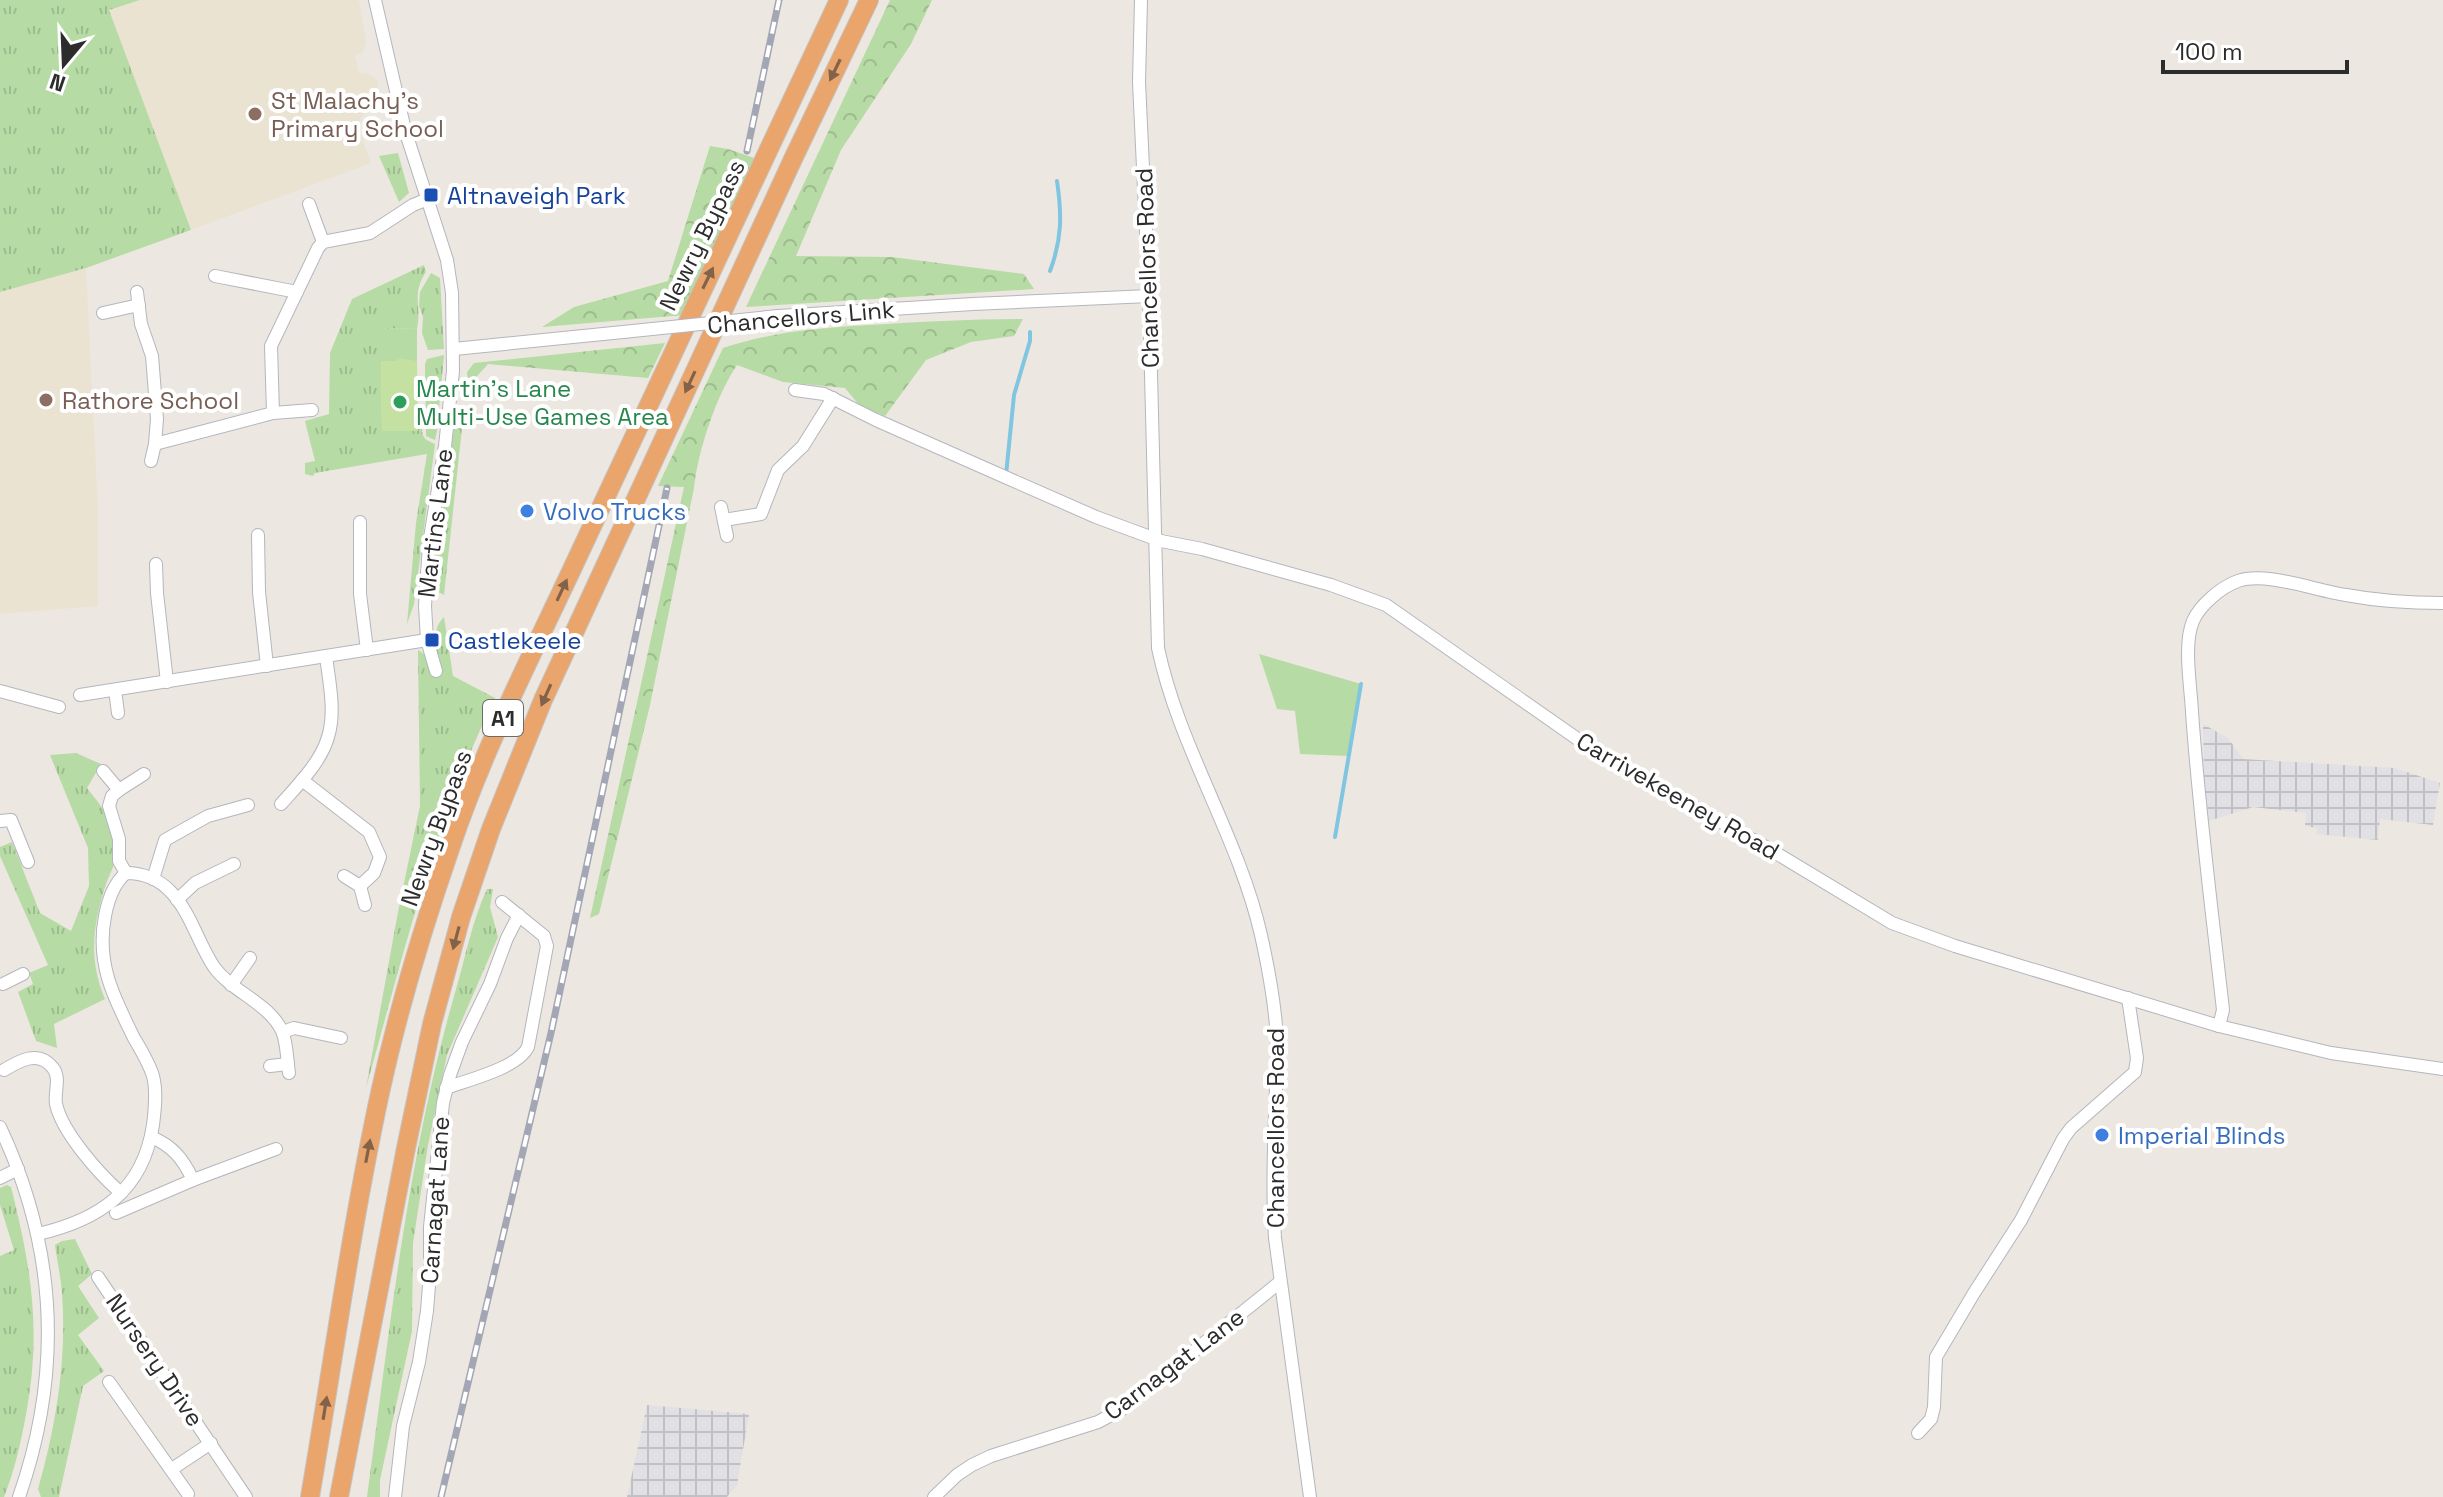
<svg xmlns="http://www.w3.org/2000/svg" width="2443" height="1497" font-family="'Space Grotesk',sans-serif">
<defs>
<pattern id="industrial-grid" width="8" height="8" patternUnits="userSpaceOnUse" patternTransform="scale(2)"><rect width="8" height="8" fill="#e1e0e5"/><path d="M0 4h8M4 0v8" fill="none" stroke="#c1c0c5"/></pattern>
<pattern id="grass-tufts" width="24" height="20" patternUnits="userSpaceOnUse" patternTransform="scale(2)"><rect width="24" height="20" fill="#b6dba4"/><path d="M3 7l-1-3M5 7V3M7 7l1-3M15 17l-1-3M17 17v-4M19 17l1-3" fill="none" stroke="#9dbc8d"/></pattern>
<pattern id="forest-crowns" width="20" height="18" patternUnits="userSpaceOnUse" patternTransform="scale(2)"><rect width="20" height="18" fill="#b6dba4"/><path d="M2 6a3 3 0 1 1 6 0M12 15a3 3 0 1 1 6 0" fill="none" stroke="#9dbc8d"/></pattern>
</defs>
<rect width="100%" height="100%" fill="#ece7e0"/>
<!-- industrial -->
<g fill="url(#industrial-grid)">
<path d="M2203 724 2228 738 2243 759 2395 768 2440 783 2433 825 2380 819 2378 840 2316 834 2317 828 2305 826 2306 813 2253 807 2209 821 2204 783Z"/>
<path d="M647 1405 749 1414 737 1485 727 1497H627Z"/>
</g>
<!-- education -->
<g fill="#ebe3d2">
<path d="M140 0H359L366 41 363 52 355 56 359 73 369 74 377 80 379 93 360 119 361 136 371 163 191 230 108 10Z"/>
<path d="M86 268 98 509V606L0 614V292Z"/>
</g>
<!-- grass -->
<g fill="url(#grass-tufts)">
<path d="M0 0H140L109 10 191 230 86 268 0 292Z"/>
<path d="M398 153 409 193 399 202 379 156Z"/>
<path d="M424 265 426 272C411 294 422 307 417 328L381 329 382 431 418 430V428H422C422 439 426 440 435 444L414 604 407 624 416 523 427 454 315 473 313 476 305 474V463L315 461 305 421 329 414 330 353 352 299Z"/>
<path d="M431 273 440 278 444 349 428 350 422 333 423 317 419 306 420 292Z"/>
<path d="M444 355 437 431 435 440 426 436 425 364 427 359Z"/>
<path d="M454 428H462L444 595 435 590 433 577Z"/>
<path d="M444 617 453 676 495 698C435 821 403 956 366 1088L398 912 420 806 418 650 424 654 433 674 442 675C438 655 428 633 444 617Z"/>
<path d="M76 753 101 764 87 788C101 806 117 824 118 848 118 859 110 873 106 884 93 924 88 959 105 999L54 1024 57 1048 36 1041 18 992 33 984 29 973 48 965 0 856V847L12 842 40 913 71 931 89 886 88 848 50 755Z"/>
<path d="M487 889H493L490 907 498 937 447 1055 428 1145 413 1243 412 1331 380 1480V1497H367C390 1328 407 1158 455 993 465 959 472 921 487 889Z"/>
<path d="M7 1185 11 1187C32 1271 42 1333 25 1420 20 1446 14 1472 4 1497H0V1256L14 1250 0 1205V1188Z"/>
<path d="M75 1239 92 1274 78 1286 99 1318 78 1335 104 1371 83 1386 59 1497H41L38 1489C56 1426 67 1359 62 1294 61 1277 57 1261 55 1245L62 1241Z"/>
</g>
<!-- forest -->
<g fill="url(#forest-crowns)">
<path d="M890 0H932L911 44 841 150 796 256 892 257 1024 274 1034 289 746 307Z"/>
<path d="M710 146 728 149 754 158 684 315 542 327 574 307 668 281Z"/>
<path d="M1023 319 1014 336 971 342 926 360 885 416 860 406 845 388 783 382 737 365C716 396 698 451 694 488L650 705 599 914 590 918 684 487 658 486 723 348C771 332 818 328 869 325 920 322 971 319 1023 319Z"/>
<path d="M665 343 648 378 488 364 468 386 467 372 474 363Z"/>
</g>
<!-- park -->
<g fill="#b6dba4">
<path d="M417 328V361H381V329Z"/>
<path d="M1259 654 1361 684 1349 756 1300 754 1295 711 1277 709Z"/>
</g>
<!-- pitch -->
<path fill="#c5e1a1" d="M397 358 417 361 418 431H382L381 361H397Z"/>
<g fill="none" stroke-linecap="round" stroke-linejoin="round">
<!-- stream -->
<g stroke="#81c6e0" stroke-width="4">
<path d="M1050 271C1062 239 1062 215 1057 181"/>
<path d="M1006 475 1014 395 1030 341V332"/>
<path d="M1335 837 1361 684"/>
</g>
<defs>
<g id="minor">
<path d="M375 0 405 130 447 260 452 293 453 371 445 446 429 544 425 606 427 640 436 671"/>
<path d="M1141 0 1139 82 1149 296 1158 648C1179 748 1238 835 1261 935 1269 971 1277 1012 1277 1049 1276 1112 1271 1175 1275 1238L1310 1497"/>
<path d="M309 204 323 242"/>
<path d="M215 276 297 292"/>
<path d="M137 292 141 324 152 356 157 419 155 444 273 413 271 346 318 248 323 242 370 233 413 205 428 199"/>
<path d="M103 313 139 305"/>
<path d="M778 316 973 304 1149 296"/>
<path d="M454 349 623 332"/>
<path d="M795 390 824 394 876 420 1005 477 1096 517 1161 541 1202 549 1331 585 1386 605 1599 754 1766 847 1892 923 1955 946 2219 1026 2331 1053 2443 1069"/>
<path d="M273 413 312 410"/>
<path d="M151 461 155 444"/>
<path d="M721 507 727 536"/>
<path d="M724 520 761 514 778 470 803 446 833 398"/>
<path d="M360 522V594L367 650"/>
<path d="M258 535 259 592 267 666"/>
<path d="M156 564 157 593 167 682"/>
<path d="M115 690 118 713"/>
<path d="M0 691 59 707"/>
<path d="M80 695 427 640"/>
<path d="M103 771 119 790"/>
<path d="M302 780 369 832 380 857 374 873 360 886"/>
<path d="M281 804C298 785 321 762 328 737 336 712 329 681 326 656"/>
<path d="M0 821 11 820 28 862"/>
<path d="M126 873 119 861V839L109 806 112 796 119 790 144 774"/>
<path d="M344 876 360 886 365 905"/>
<path d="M153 879 165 840 208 816 248 805"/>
<path d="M177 900 195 883 234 864"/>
<path d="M3 984 23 974"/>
<path d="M231 985 250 958"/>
<path d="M2219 1026 2223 1010C2212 911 2199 812 2192 712 2191 688 2183 644 2193 621 2200 605 2221 587 2238 581 2266 571 2316 591 2346 595 2378 601 2410 603 2443 603"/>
<path d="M283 1032 294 1028 341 1038"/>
<path d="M270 1066 288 1064"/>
<path d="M4 1070C19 1061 39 1049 53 1068 61 1078 54 1092 56 1104 62 1132 99 1174 121 1193"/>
<path d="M446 1088C468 1080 518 1068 528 1047L547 946 544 936 502 902"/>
<path d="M0 1127C57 1248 63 1371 19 1497"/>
<path d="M151 1137C173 1146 183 1159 193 1180"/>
<path d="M0 1178 18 1169"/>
<path d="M116 1213 193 1180 276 1149"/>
<path d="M38 1234C99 1220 143 1191 153 1125 155 1109 157 1091 153 1076 149 1063 141 1050 134 1038 113 996 96 963 105 916 108 900 113 884 126 873 142 873 159 879 171 892 191 913 198 943 214 967 232 992 269 1003 282 1031 287 1042 287 1060 289 1073"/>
<path d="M98 1277 246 1497"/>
<path d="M109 1382 188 1494"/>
<path d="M1918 1433 1931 1419 1934 1407 1936 1357 1974 1293 2021 1220 2063 1139 2071 1128 2135 1072 2137 1058 2128 998"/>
<path d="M172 1469 211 1443"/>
<path d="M395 1497 403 1426 419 1362 427 1311 430 1273V1227L443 1103 450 1075 462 1042 490 984 507 938 519 915"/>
<path d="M934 1497 957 1475 972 1465 991 1456 1098 1422 1122 1409 1280 1282"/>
</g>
<g id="highway">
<path d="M310 1497C333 1363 351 1227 380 1093 398 1010 423 927 451 846 485 745 535 649 580 552 665 368 753 184 839 0"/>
<path d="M339 1497 406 1148 432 1024 461 917 491 829 543 700 793 159 869 0"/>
</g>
</defs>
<!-- minor casing -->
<use href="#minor" stroke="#b4b6be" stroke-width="14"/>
<!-- highway casing -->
<use href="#highway" stroke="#c4c4c4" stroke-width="20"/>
<!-- minor -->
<use href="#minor" stroke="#fff" stroke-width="12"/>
<!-- highway -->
<use href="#highway" stroke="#eaa56d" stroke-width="18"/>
<defs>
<g id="rail">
<path d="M747 151 779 0"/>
<path d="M441 1497 551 1033 667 488"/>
</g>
</defs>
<!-- rail casing -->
<use href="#rail" stroke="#a3a6b4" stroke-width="7"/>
<!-- rail -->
<use href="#rail" stroke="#fff" stroke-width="4" stroke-dasharray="12" stroke-linecap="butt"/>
<defs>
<path id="minor-bridge" d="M623 332 778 316"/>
</defs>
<!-- minor-bridge casing -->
<use href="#minor-bridge" stroke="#b4b6be" stroke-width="14" stroke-linecap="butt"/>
<!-- minor-bridge -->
<use href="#minor-bridge" stroke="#fff" stroke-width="12"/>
</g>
<!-- one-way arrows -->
<defs><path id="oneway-solid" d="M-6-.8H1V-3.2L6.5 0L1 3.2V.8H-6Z" transform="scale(2)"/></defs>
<g fill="#826249">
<use href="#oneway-solid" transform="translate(835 70) rotate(116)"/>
<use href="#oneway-solid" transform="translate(708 278) rotate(-64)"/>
<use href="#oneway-solid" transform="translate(690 382) rotate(115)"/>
<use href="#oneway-solid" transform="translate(562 590) rotate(-65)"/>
<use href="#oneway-solid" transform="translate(546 695) rotate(114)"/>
<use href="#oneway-solid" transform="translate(456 938) rotate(105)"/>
<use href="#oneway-solid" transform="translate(368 1151) rotate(-79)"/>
<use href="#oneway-solid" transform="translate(325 1408) rotate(-81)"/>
</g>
<!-- markers -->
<g fill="#8d6e63" stroke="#fff" stroke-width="3">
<circle cx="255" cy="114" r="8"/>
<circle cx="46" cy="400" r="8"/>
</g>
<g fill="#1a4fb4" stroke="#fff" stroke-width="3">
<rect x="423" y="187" width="16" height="16" rx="4"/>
<rect x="424" y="632" width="16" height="16" rx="4"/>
</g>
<circle fill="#2e9e5b" stroke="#fff" stroke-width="3" cx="400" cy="402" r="8"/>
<g fill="#3f7fe0" stroke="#fff" stroke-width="3">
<circle cx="527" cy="511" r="8"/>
<circle cx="2102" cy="1135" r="8"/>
</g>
<g text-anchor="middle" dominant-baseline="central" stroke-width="8" stroke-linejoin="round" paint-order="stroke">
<!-- shield labels -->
<rect fill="#fff" stroke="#6b6b6b" stroke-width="2" x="483" y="700" width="40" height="36" rx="6"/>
<g font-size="22" font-weight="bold" fill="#2c2c2c">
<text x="503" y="718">A1</text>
</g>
<!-- education labels -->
<g font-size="24" fill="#785e54" stroke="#fff" text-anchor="start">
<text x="271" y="100">St Malachy's<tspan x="271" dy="28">Primary School</tspan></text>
<text x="62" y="400">Rathore School</text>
</g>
<!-- transit labels -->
<g font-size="24" fill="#164399" stroke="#fff" text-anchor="start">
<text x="447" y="195">Altnaveigh Park</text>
<text x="448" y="640">Castlekeele</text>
</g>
<!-- street labels -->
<g font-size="24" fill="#2c2c2c" stroke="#fff">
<text transform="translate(702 235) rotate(-64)">Newry Bypass</text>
<text transform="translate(1147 268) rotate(-92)">Chancellors Road</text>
<text transform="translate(801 317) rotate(-5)">Chancellors Link</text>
<text transform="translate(435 523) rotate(-83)">Martins Lane</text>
<text transform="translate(1678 796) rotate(30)">Carrivekeeney Road</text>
<text transform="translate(436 828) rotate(-70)">Newry Bypass</text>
<text transform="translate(1275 1128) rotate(-90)">Chancellors Road</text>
<text transform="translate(435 1200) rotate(-86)">Carnagat Lane</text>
<text transform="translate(155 1360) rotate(56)">Nursery Drive</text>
<text transform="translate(1174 1364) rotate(-37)">Carnagat Lane</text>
</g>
<!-- leisure labels -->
<g font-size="24" fill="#27864d" stroke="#fff" text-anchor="start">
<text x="416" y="388">Martin's Lane<tspan x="416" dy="28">Multi-Use Games Area</tspan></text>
</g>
<!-- shop labels -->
<g font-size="24" fill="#366cbe" stroke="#fff" text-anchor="start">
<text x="543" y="511">Volvo Trucks</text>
<text x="2118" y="1135">Imperial Blinds</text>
</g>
</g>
<!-- north arrow -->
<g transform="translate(64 64) rotate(199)" stroke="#ffffff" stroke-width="6" paint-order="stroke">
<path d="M0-6L14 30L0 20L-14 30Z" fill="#2c2c2c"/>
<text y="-12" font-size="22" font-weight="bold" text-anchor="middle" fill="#2c2c2c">N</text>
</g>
<!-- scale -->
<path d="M2163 60v12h184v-12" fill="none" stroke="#2c2c2c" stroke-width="4"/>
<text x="2175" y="60" font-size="24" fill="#2c2c2c" stroke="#ffffff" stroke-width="6" paint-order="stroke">100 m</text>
</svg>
